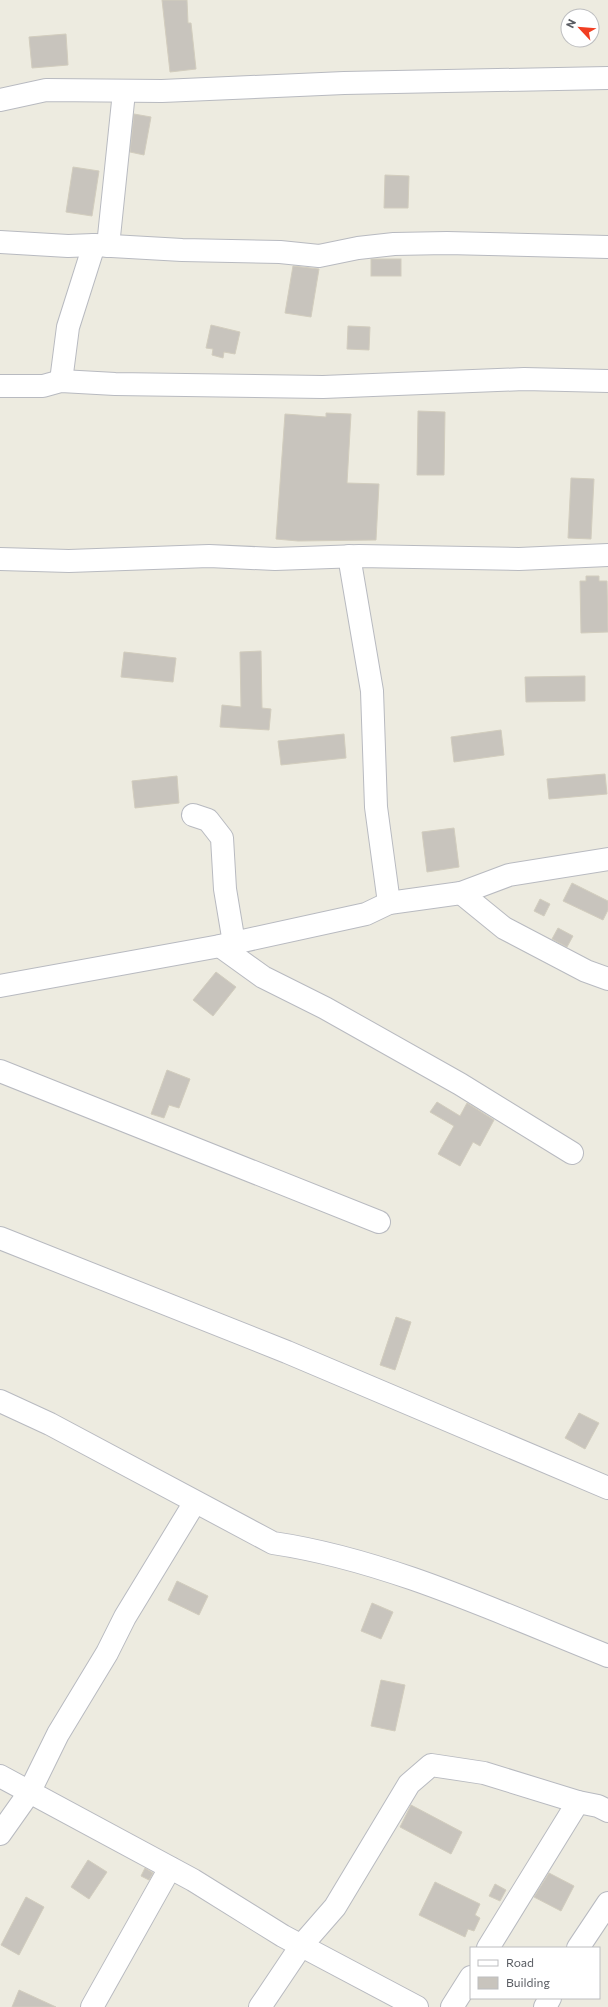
<svg xmlns="http://www.w3.org/2000/svg" width="608" height="2007" font-family="Commissioner,sans-serif">
<rect width="100%" height="100%" fill="#edebe0"/>
<!-- building -->
<g fill="#c8c4bd" stroke="#d2cdbe">
<path d="M162 0H187L188 23H191L196 69 170 72Z"/>
<path d="M66 34 68 65 32 68 29 37Z"/>
<path d="M134 114 151 117 144 155 130 152Z"/>
<path d="M73 167 99 171 92 216 66 212Z"/>
<path d="M385 175 409 176 408 208H384Z"/>
<rect x="371" y="259" width="30" height="17"/>
<path d="M293 266 319 269 311 317 285 313Z"/>
<path d="M211 325 240 332 235 354 224 352 223 358 212 355 213 349 206 348Z"/>
<path d="M348 326 370 327 369 350 347 349Z"/>
<path d="M418 411 445 412 444 475H417Z"/>
<path d="M326 413 351 414 347 483 379 484 376 540 298 541 276 539 285 414 326 417Z"/>
<path d="M571 478 594 479 591 539 568 538Z"/>
<path d="M586 576H599V581H607L608 632 581 633 580 581H586Z"/>
<path d="M261 651 262 708 271 709 269 730 220 727 222 705 241 707 240 652Z"/>
<path d="M124 652 176 658 173 682 121 677Z"/>
<path d="M585 676V701L526 702 525 677Z"/>
<path d="M501 730 504 755 454 762 451 737Z"/>
<path d="M344 734 346 758 281 765 278 741Z"/>
<path d="M605 774 607 794 549 799 547 779Z"/>
<path d="M177 776 179 803 135 808 132 781Z"/>
<path d="M454 828 459 867 427 872 422 832Z"/>
<path d="M572 883 608 901V910L603 920 563 901Z"/>
<path d="M540 899 550 904 544 916 534 911Z"/>
<path d="M558 928 573 936 567 947 552 939Z"/>
<path d="M216 972 236 987 213 1016 193 1000Z"/>
<path d="M167 1070 190 1079 179 1108 169 1105 164 1118 151 1114Z"/>
<path d="M437 1102 460 1116 467 1103 494 1120 480 1146 473 1142 460 1166 438 1154 454 1126 430 1112Z"/>
<path d="M396 1317 411 1322 395 1370 380 1365Z"/>
<path d="M579 1413 599 1423 585 1449 565 1438Z"/>
<path d="M177 1581 208 1596 199 1615 168 1600Z"/>
<path d="M372 1603 393 1612 381 1639 361 1631Z"/>
<path d="M381 1680 405 1685 395 1731 371 1726Z"/>
<path d="M411 1805 462 1832 451 1854 400 1827Z"/>
<path d="M88 1860 107 1872 89 1899 71 1887Z"/>
<path d="M145 1868 153 1873 149 1880 141 1876Z"/>
<path d="M549 1873 574 1886 561 1911 534 1897Z"/>
<path d="M435 1882 480 1904 475 1915 480 1918 474 1931 468 1929 465 1937 419 1915Z"/>
<path d="M495 1884 506 1890 500 1901 489 1896Z"/>
<path d="M26 1897 44 1907 19 1955 1 1945Z"/>
<path d="M19 1990 56 2007H12Z"/>
</g>
<g fill="none" stroke-linecap="round" stroke-linejoin="round">
<defs>
<g id="minor">
<path d="M0 100 46 90 162 91 344 83 608 78"/>
<path d="M0 242 68 246 94 245 182 250 280 252 319 256 358 248 394 244 447 243 608 247"/>
<path d="M108 246 124 92"/>
<path d="M61 381 68 327 94 245"/>
<path d="M0 386H43L61 381 115 384 323 387 524 379 608 381"/>
<path d="M349 556 372 691 376 807 389 903"/>
<path d="M0 559 69 561 209 556 275 559 359 556 519 559 608 555"/>
<path d="M193 815 208 820 222 838 225 889 234 943"/>
<path d="M461 893 504 928 586 971 608 979"/>
<path d="M220 946 263 977 325 1008 460 1084 572 1153"/>
<path d="M0 986 220 946 366 914 389 903 461 893 509 875 608 859"/>
<path d="M0 1071 379 1222"/>
<path d="M0 1238 287 1352 608 1488"/>
<path d="M0 1401 50 1424 273 1543C388 1560 500 1613 608 1656"/>
<path d="M0 1776 193 1880 283 1936 417 2007"/>
<path d="M0 1834 29 1793 58 1734 107 1653 125 1617 195 1502"/>
<path d="M488 1948 578 1802"/>
<path d="M578 1948 608 1903"/>
<path d="M92 2007 170 1868"/>
<path d="M260 2007 301 1946 335 1907 409 1784 431 1765 484 1773 578 1802 598 1806 608 1811"/>
<path d="M452 2007 471 1977"/>
<path d="M545 2007 550 1998"/>
</g>
</defs>
<!-- minor casing -->
<use href="#minor" stroke="#b8bac0" stroke-width="24"/>
<!-- minor -->
<use href="#minor" stroke="#fff" stroke-width="22"/>
</g>
<!-- legend -->
<rect x="470" y="1947" width="130" height="52" fill="#ffffff" stroke="#bdbec0"/>
<rect x="478" y="1960" width="20" height="6" fill="#ffffff" stroke="#bdbec0"/>
<text x="506" y="1967" font-size="12" fill="#595c62">Road</text>
<rect x="478" y="1977" width="20" height="12" fill="#c8c4bd" stroke="#bdbec0"/>
<text x="506" y="1987" font-size="12" fill="#595c62">Building</text>
<!-- north arrow -->
<g transform="translate(580 28) rotate(296)"><circle r="19" fill="#ffffff" stroke="#bdbec0"/>
<path d="M0-3L7 15L0 10L-7 15Z" fill="#f13e22"/>
<text y="-6" font-size="11" font-weight="bold" text-anchor="middle" fill="#595c62">N</text>
</g>
</svg>
